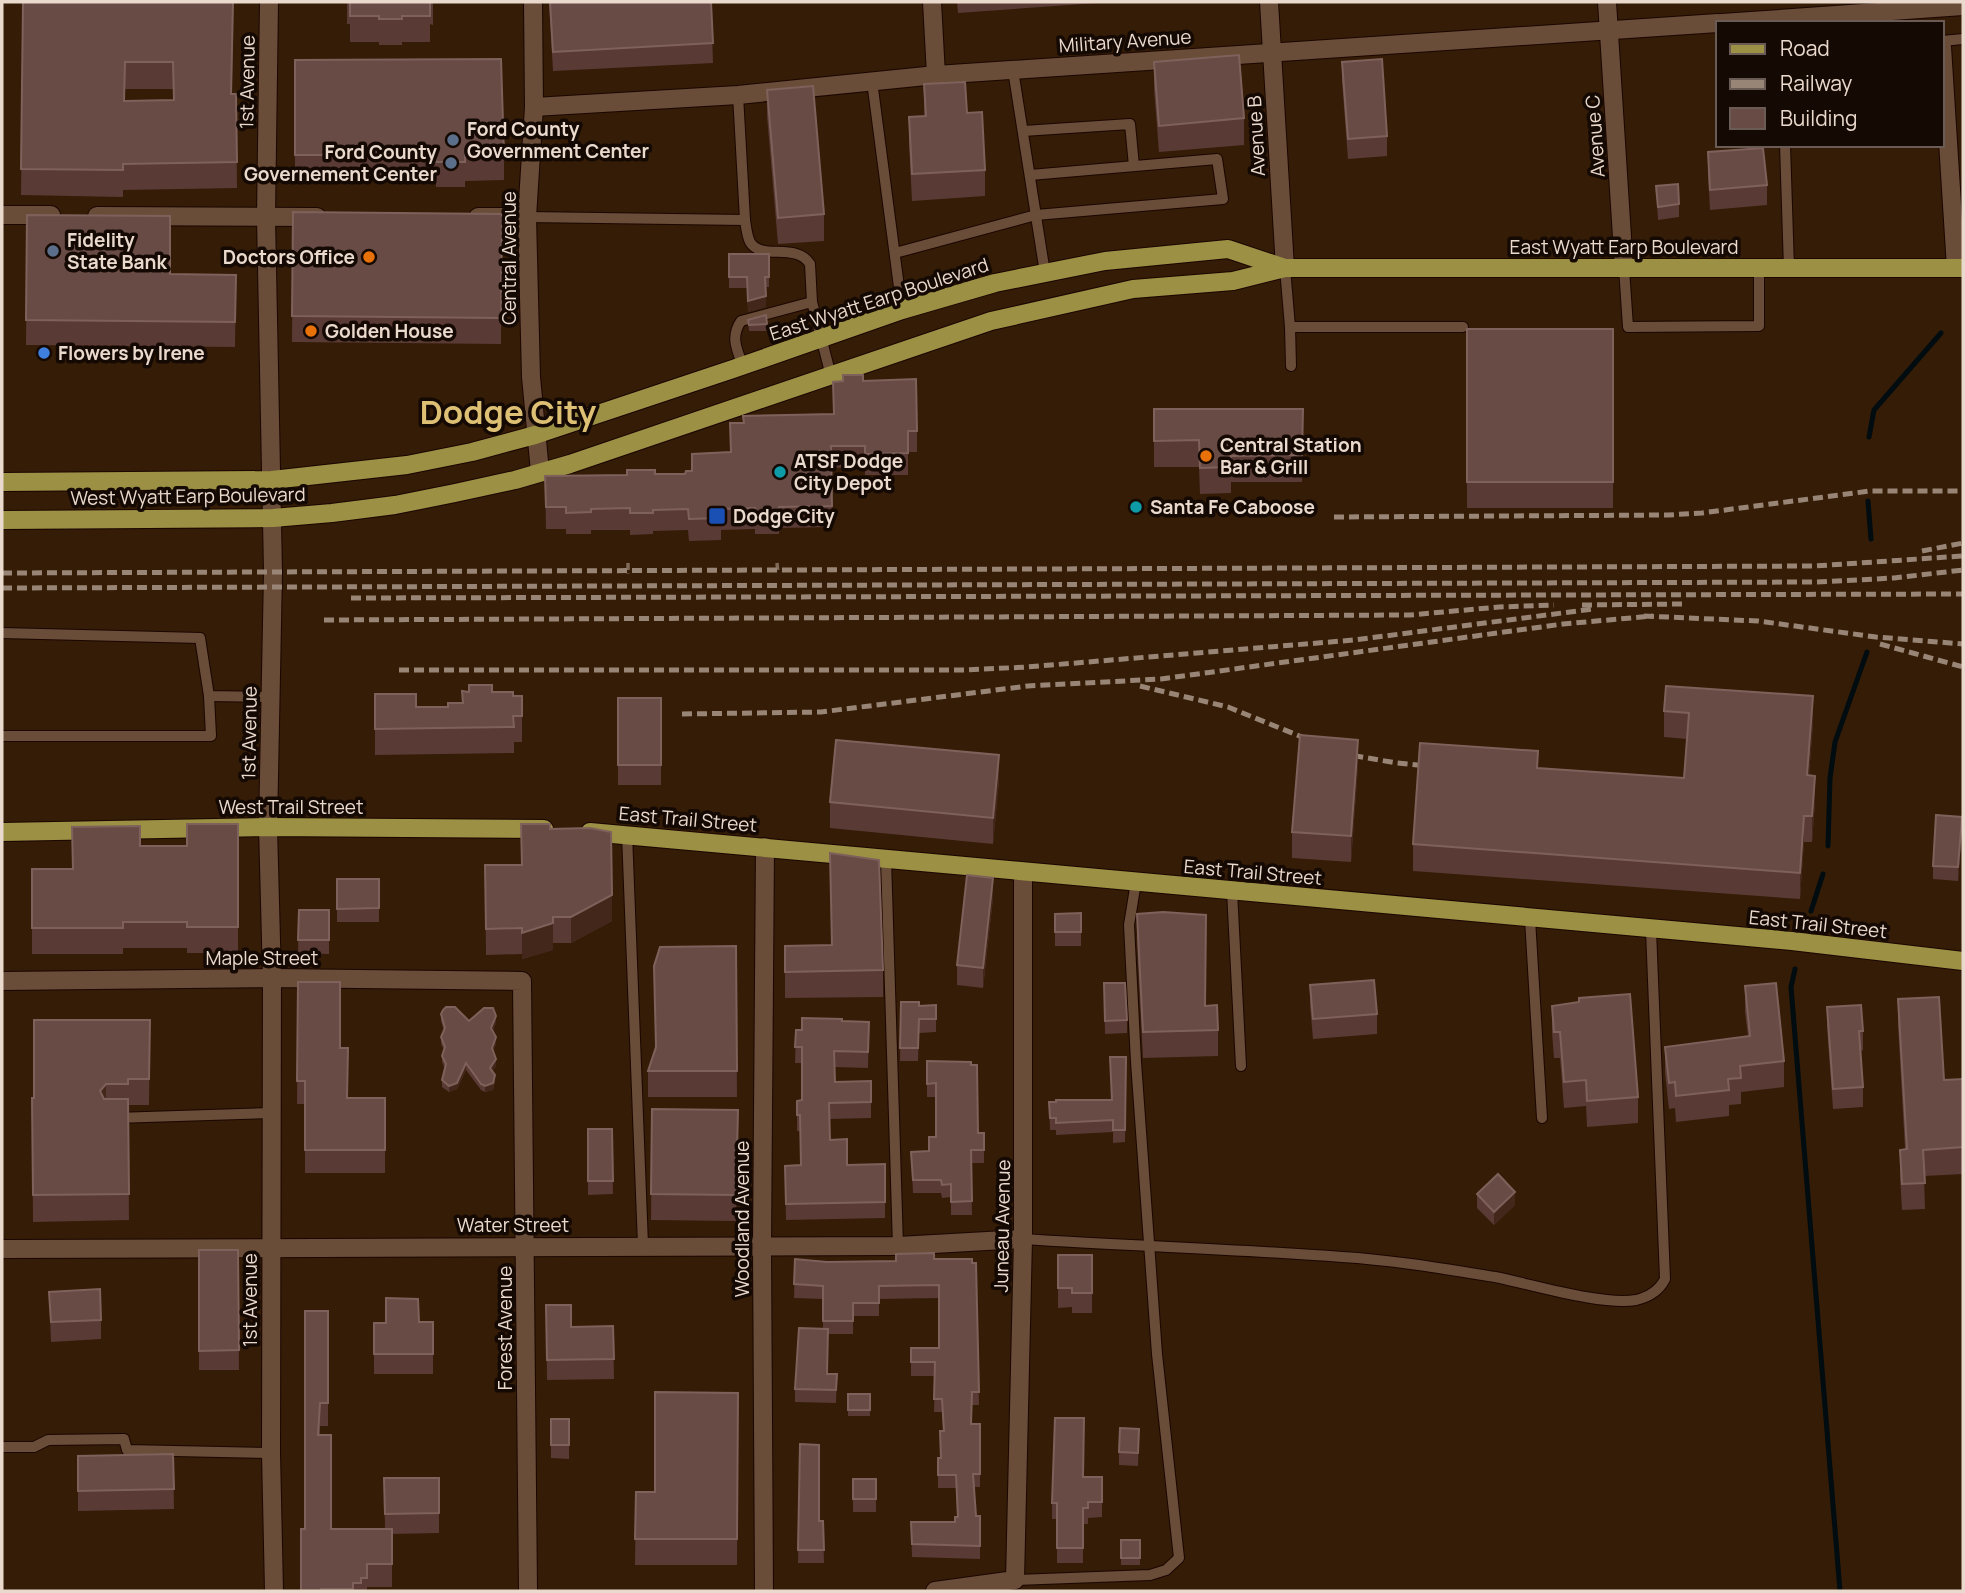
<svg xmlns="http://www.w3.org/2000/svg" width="1965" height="1593" font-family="Manrope,sans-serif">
<rect width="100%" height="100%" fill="#341c07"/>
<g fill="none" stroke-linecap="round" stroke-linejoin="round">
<!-- stream -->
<g stroke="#000c0f" stroke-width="5">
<path d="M1869 437 1874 410 1941 333"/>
<path d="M1868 501 1871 539"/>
<path d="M1828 846 1830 778 1835 742 1867 652"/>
<path d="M1811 911 1823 874"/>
<path d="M1795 969 1791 987 1840 1591"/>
</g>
<defs>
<g id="lane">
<path d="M1942 41 1963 39"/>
<path d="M1013 70 1045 273"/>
<path d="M872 81 902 310"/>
<path d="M738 95 745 220"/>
<path d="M1023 131 1130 124 1134 166"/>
<path d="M1785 145 1789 268"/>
<path d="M527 217 745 220C746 227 747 236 750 242 761 261 796 242 810 264L812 302 831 376"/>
<path d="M895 253 1036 215 1223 199 1217 159 1030 175"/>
<path d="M1285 268 1290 327 1291 366"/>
<path d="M1624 268 1628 327 1759 326V268"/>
<path d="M1290 327H1463"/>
<path d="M743 366C737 350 730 337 741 321L812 302"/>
<path d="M2 633 200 638 209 696 271 697"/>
<path d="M2 736H211L209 696"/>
<path d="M627 834 643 1245"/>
<path d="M886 859 898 1246"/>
<path d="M1232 891 1241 1066"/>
<path d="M1530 919 1542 1118"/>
<path d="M115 1118 272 1113"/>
<path d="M1023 1239C1130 1246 1236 1249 1342 1257 1393 1260 1445 1269 1495 1277 1531 1284 1603 1306 1636 1300 1649 1297 1659 1291 1665 1279L1651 930"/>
<path d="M2 1447H34L48 1440 124 1439 127 1450 271 1453"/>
<path d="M1015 1580 1150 1575 1166 1570 1179 1558 1157 1354 1136 1062 1129 925 1136 882"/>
</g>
<g id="street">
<path d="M269 2 266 217 273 572 268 827 272 978 271 1453 274 1591"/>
<path d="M932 2 936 75"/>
<path d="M1269 2 1285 268"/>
<path d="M1607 2 1624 268"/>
<path d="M1722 23 1963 6"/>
<path d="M1942 47 1956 268"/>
<path d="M534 107 738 95 936 75 1718 23"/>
<path d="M2 215H51"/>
<path d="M97 216 317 217"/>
<path d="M478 217H527"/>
<path d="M2 981 272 978 522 981 528 1591"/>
<path d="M2 1249 898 1246 1023 1239"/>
<path d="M764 1591 762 1247 765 847"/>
<path d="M935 1591 1015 1580 1023 1239V873"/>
</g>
<path id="secondary" d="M533 2 534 107 527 217 531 377 540 472"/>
<g id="primary">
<path d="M2 482 272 480 407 465 472 452 535 435 733 369 902 310 995 283 1105 261 1228 249 1285 268"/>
<path d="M2 520 273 518 332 513 395 505 455 493 515 480 570 464 991 321 1133 289 1233 281 1285 268H1963"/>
<path d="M2 832 268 827 544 829"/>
<path d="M590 832 1792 941 1963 961"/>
</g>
</defs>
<!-- lane casing -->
<use href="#lane" stroke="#1b0600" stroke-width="12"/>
<!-- street casing -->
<use href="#street" stroke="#1b0600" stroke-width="20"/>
<!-- secondary casing -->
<use href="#secondary" stroke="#1b0600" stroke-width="20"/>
<!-- primary casing -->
<use href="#primary" stroke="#1b0600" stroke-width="20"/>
<!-- path -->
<g stroke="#806b59" stroke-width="3.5" stroke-dasharray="7 3.5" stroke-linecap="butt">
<path d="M628 563V574"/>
<path d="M777 563 778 573"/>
</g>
<!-- lane -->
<use href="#lane" stroke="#694d38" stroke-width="10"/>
<!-- street -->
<use href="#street" stroke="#694d38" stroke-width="18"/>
<!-- secondary -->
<use href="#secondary" stroke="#694d38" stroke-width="18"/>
<!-- primary -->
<use href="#primary" stroke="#9b9044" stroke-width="18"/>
<!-- rail -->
<g stroke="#998575" stroke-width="5" stroke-dasharray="10 5" stroke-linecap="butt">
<path d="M1334 517 1668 515 1702 513 1870 491H1963"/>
<path d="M1922 551 1963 543"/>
<path d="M2 573 1815 566 1963 556"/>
<path d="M2 588 1817 582 1894 578 1963 570"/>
<path d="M351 598 1963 594"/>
<path d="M1582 605 1684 604"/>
<path d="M1644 616 1758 621 1876 637 1963 644"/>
<path d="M324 620 1410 615 1499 607 1554 605"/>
<path d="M1880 644 1963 667"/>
<path d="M399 670H965L1027 667 1354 640 1593 609"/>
<path d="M1140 686 1228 707 1344 754 1397 763 1439 767"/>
<path d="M682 714 821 712 1028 686 1161 679 1563 624 1653 616"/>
</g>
</g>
<!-- wall -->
<g fill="#5a3a34" fill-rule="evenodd">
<path d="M23 2H233L232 94H236L237 188 123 190V197L21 195ZM125 89H173V100L124 101Z"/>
<path d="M347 2H433V25L430 24V42H402V45H379V42H350V24H347Z"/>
<path d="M549 2H711L713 63 553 71Z"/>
<path d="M957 2H1097V3L958 13Z"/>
<path d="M295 60 504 155V180L465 181V187H436V180H295Z"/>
<path d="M1154 62 1244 118V145L1159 152 1154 89Z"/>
<path d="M1342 62 1387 136V156L1348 159 1342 81Z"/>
<path d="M924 84 967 113 985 170V196L912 201 909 143V117L924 116Z"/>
<path d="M767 90 824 214V241L778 244 767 116Z"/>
<path d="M1708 152 1767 185V205L1710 210 1708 172Z"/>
<path d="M1656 186 1679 204V217L1658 220Z"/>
<path d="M293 212 502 214 501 344 292 342Z"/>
<path d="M27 215 170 274 236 275 235 347 26 345Z"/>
<path d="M729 254H769V287H765L766 307 748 312 747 288H729Z"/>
<path d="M766 315 767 331H749L748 320Z"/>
<rect x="1467" y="329" width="146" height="179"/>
<path d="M863 381 917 431V452H908V475H865V467L832 468V527L779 528V534H755V529L721 530V540L689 541 688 530 653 531V534L630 535V530H591V534H566V529H546L545 476 685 474 730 452 743 423 834 414 833 382Z"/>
<path d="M1154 409H1303L1302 482H1231V493L1200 494 1199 467H1154Z"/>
<path d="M492 692 513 696 522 716V742H514V753L375 755V694L416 707H448L463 703Z"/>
<rect x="618" y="698" width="43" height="87"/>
<path d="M1664 711 1813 723 1809 776 1815 802 1812 842H1804L1800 899 1413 871V844L1538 768 1684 778 1687 739 1664 737Z"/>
<path d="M1358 766 1351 862 1292 858V832Z"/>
<path d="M999 781 993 844 830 828V802Z"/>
<path d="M238 824V953H187V948H123V954H32V869H72L140 846H187Z"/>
<path d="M550 829 612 921 571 943H553V950L522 959V954L486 955 485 865H521Z"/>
<path d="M1962 830 1958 881 1933 879V866Z"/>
<rect x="337" y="879" width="42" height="43"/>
<path d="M993 898 983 988 957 985V965Z"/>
<path d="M299 910H329V954L298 953Z"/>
<path d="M1081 913V946H1055V914Z"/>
<path d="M1137 914 1205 1006 1218 1030V1056L1143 1058 1137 940Z"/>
<path d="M736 946 737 1097H648V1071L656 1049 654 966Z"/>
<path d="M785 946 883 970V997L785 998Z"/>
<path d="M298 982 340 1048 348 1098H385V1173H305V1104H297Z"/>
<path d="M1104 983 1127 1020V1033L1105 1034Z"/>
<path d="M1310 985 1377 1014V1034L1313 1039 1310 1005Z"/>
<path d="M1745 986 1784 1061V1087L1741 1092V1104L1729 1105V1116L1676 1122 1675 1108 1669 1109 1665 1073V1047L1748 1036 1745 1012Z"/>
<path d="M1898 999 1944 1080 1963 1089V1174L1924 1176 1925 1209 1902 1210 1900 1176V1150L1905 1149 1898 1025Z"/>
<path d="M901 1002 919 1006 936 1019V1032L919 1033 918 1061H900Z"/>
<path d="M1552 1006 1638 1097V1123L1587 1127 1586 1106 1564 1108 1560 1058H1554L1552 1032Z"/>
<path d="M1827 1007 1863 1031V1050L1861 1051 1863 1087V1107L1833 1109 1827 1027Z"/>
<path d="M441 1014 469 1021 496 1023 493 1030 496 1044 493 1052 496 1066 492 1071 495 1081 493 1090 485 1092 481 1090 466 1070 457 1089 449 1092 442 1087V1080L445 1069 442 1062V1056L444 1050 441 1044V1037L444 1031 441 1021Z"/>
<path d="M150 1020 149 1105H128L129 1220 33 1222 32 1098H34Z"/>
<path d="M842 1021 869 1022 868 1068 834 1067 835 1082 871 1081V1118L829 1119 830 1140 847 1165 885 1164V1218L786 1220 785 1166 801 1165 800 1131H797V1101L802 1100V1063H795L796 1030H802Z"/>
<path d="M1126 1057 1125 1142 1113 1143V1132L1056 1135V1130H1050L1049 1102 1112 1100Z"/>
<path d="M927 1061 978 1133H984V1163H971L972 1215H951V1197L942 1198 941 1193H913L911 1152 929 1151 936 1137V1097H927Z"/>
<path d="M652 1109 738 1110 736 1221 651 1220Z"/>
<path d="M588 1129H612L613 1194 588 1195Z"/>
<path d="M1477 1194 1515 1205 1494 1225 1477 1208Z"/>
<path d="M199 1250H238L239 1370H199Z"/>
<path d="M1058 1255H1092V1313H1072V1307L1058 1308Z"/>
<path d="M795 1259 827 1262 896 1261 934 1259 976 1263 979 1405H972V1424H980V1487H974L976 1516H980V1559L912 1557 911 1522H955L957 1517 956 1488H938V1458H940L943 1431 942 1412H934L935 1376H911V1348H939V1298L879 1299V1316H853V1334H828L827 1374H837L836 1403 795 1402V1389L823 1329V1299L794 1298Z"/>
<path d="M49 1292 101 1320V1339L51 1342Z"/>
<path d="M546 1305 571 1327 613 1326 614 1379 547 1380Z"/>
<path d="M328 1311V1426H320V1435L331 1529H385L384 1478H439V1533L392 1534V1587H367V1591H301L305 1529Z"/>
<path d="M433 1322V1374H374V1323Z"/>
<path d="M738 1393 737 1565H635L636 1492H655Z"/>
<rect x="848" y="1394" width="22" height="22"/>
<path d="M551 1419H569V1459L551 1458Z"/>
<path d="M1139 1429 1138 1466 1119 1465V1452Z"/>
<path d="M800 1444 819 1521H823L824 1563H798Z"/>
<path d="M173 1454 174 1509 78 1511V1456Z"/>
<path d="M1084 1477H1102V1517L1088 1518V1524H1083V1563H1057V1519H1052V1503Z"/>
<rect x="853" y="1479" width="23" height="33"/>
<rect x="1121" y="1540" width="19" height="25"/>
</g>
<!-- shaded-wall -->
<g fill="#44271b">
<path d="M766 296V307L748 312V301Z"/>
<path d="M1813 696V723L1807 802V775Z"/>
<path d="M1358 740V766L1351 862V836Z"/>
<path d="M999 755V781L993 844V818Z"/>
<path d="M1815 776V802L1812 842V816Z"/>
<path d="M1804 816V842L1800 899V873Z"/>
<path d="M1962 817V830L1958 881V867Z"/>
<path d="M993 878V898L983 988V968Z"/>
<path d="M612 895V921L571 943V917Z"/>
<path d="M553 923V950L522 959V933Z"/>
<path d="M496 1016V1023L491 1034V1028Z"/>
<path d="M496 1037V1044L492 1054V1048Z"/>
<path d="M496 1059V1066L490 1075V1068Z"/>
<path d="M466 1063V1070L457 1089 449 1092V1086Z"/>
<path d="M495 1075 493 1090 485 1092V1086Z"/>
<path d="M106 1084V1111L100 1091Z"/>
<path d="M1515 1192V1205L1494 1225V1212Z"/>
</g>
<!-- building -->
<g fill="#694b45" stroke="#7e615a" stroke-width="2" fill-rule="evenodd">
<path d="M23 2H233L231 94H236L237 162 123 164V170L21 169ZM125 62H173L174 100 124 101Z"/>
<path d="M350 2H430V16H402V19H379V16H350Z"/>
<path d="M550 2H711L713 43 553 52Z"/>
<path d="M1239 55 1244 118 1159 126 1154 62Z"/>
<path d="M501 59 504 155H465V162H436V155H295V60Z"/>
<path d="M1382 59 1387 136 1348 139 1342 62Z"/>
<path d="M965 82 967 113 982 112 985 170 912 174 909 117 926 116 924 84Z"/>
<path d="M813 86 824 214 778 218 767 90Z"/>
<path d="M1763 148 1767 185 1710 190 1708 152Z"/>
<path d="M1678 184 1679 204 1658 207 1656 186Z"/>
<path d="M293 212 502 214 501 318 292 316Z"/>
<path d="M27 215 170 216V274L236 275 235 322 26 320Z"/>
<path d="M729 254H769V277H765L766 296 748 301 747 277H729Z"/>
<path d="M766 315 767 324 749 325 748 320Z"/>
<rect x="1467" y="329" width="146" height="153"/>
<path d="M843 375H863V381L916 379 917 431H908V453L865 454V446H831L832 506 779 507V513H755V508L721 509V518L689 519 688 509 653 510V513H630V508L591 509V512L566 513V507H546L545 476 627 475V470H655V474H685L686 471H692V454L731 452 730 423H744L743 416 834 414 833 382 843 381Z"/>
<path d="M1154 409H1303L1302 455 1231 456V467L1200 468 1199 440 1154 441Z"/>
<path d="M469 685H492V692H513V696H522V716H513L514 727 375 729V694H416V707H448V703H463L462 691 469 692Z"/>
<path d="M1666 686 1813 696 1807 775 1815 776 1812 816H1804L1800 873 1413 844 1420 743 1538 751 1537 768 1684 778 1689 713 1664 711Z"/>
<rect x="618" y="698" width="43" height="67"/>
<path d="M1300 735 1358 740 1351 836 1292 832Z"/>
<path d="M836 740 999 755 993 818 830 802Z"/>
<path d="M1936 815 1962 817 1958 867 1933 866Z"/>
<path d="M187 824H238V927H187V922H123V928H32V869H73L72 827 140 826V846H187Z"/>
<path d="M521 824H550V829L590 828 611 832 612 895 571 917H553V923L522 933V928L486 929 485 865H522Z"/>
<path d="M830 853 879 860 883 970 785 972V946L832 945Z"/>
<path d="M967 875 993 878 983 968 957 965Z"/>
<path d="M337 879H379V908L337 909Z"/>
<path d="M299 910H329V940H298Z"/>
<path d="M1163 912 1206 915 1205 1006 1217 1005 1218 1030 1143 1032 1137 914Z"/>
<path d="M1081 913V932H1055V914Z"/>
<path d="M736 946 737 1071H648L656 1047 654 966 660 947Z"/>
<path d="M1374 980 1377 1014 1313 1019 1310 985Z"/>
<path d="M298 982H340V1048H348L347 1098H385V1150H305V1081H297Z"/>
<path d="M1104 983H1125L1127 1020 1105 1021Z"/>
<path d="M1776 983 1784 1061 1740 1066 1741 1078 1728 1079 1729 1090 1676 1096 1675 1082 1669 1083 1665 1047 1750 1036 1745 986Z"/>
<path d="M1630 994 1638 1097 1587 1101 1586 1080 1564 1082 1560 1032H1554L1552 1006 1579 1002V998Z"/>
<path d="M1939 997 1944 1080 1963 1079V1147L1923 1150 1925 1183 1902 1184 1900 1150 1907 1149 1898 999Z"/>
<path d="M901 1002H919V1006L936 1005V1019H919L918 1048H900Z"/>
<path d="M1861 1005 1863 1031H1859L1863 1087 1833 1089 1827 1007Z"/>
<path d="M446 1007H455L469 1021 484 1008H493L496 1016 491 1028 496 1037 492 1048 496 1059 490 1068 495 1075 493 1083 485 1086 481 1084 466 1063 457 1083 449 1086 442 1080 446 1064 442 1056 445 1047 441 1037 445 1028 441 1014 443 1010Z"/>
<path d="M802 1018 842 1019V1021L869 1022 868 1052 834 1051 835 1082 871 1081V1102L829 1103 830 1140 847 1139V1165L885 1164V1202L786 1204 785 1166 801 1165 800 1115H797V1101L802 1100V1047H795L796 1030H802Z"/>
<path d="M34 1020H150L149 1079H128V1084H106L100 1091 104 1099H128L129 1194 33 1195 32 1098H34Z"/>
<path d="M1110 1057H1126L1125 1130H1113V1120L1056 1123V1118H1050L1049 1102H1056V1100H1112Z"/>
<path d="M927 1061 971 1062V1065H977L978 1133H984V1150H971L972 1201 951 1202V1184L942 1185 941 1180H913L911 1152 929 1151V1137H936V1083L927 1084Z"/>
<path d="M652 1109 738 1110 736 1195 651 1194Z"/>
<path d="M588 1129H612L613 1181H588Z"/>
<path d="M1498 1174 1515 1192 1494 1212 1477 1194Z"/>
<path d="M199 1250H238L239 1350 199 1351Z"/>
<path d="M934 1253V1259H972V1263H976L979 1392H972L971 1424H980V1474H973L976 1516H980V1546L912 1544 911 1522H955V1517H958L956 1475H938V1458H941L940 1431H944L942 1399H934L935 1362H911V1348H939V1285L879 1286V1303H853V1321H823V1286L794 1284 795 1259 827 1262 896 1261V1254Z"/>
<path d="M1058 1255H1092V1293H1072V1288H1058Z"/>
<path d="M100 1289 101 1320 51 1322 49 1292Z"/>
<path d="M386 1298 418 1299 419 1322H433V1354H374V1323H386Z"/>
<path d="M546 1305H571V1327L613 1326 614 1359 547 1360Z"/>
<path d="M305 1311H328V1403H320L318 1435H331V1529H392V1564H367V1578H361V1583H353V1589H321V1591H301V1529H305Z"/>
<path d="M799 1328 828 1329 827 1374H837L836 1390 795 1389Z"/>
<path d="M655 1392 738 1393 737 1539H635L636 1492H655Z"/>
<rect x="848" y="1394" width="22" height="16"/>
<path d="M1055 1418H1084L1083 1477H1102V1502H1088V1508H1083V1548H1057V1503H1052Z"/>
<rect x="551" y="1419" width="18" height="26"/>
<path d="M1120 1428 1139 1429 1138 1453 1119 1452Z"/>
<path d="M800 1444 819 1445V1521H823L824 1550H798Z"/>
<path d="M173 1454 174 1489 78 1491V1456Z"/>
<path d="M384 1478H439V1513L385 1514Z"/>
<rect x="853" y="1479" width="23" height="20"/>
<rect x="1121" y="1540" width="19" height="18"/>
</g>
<!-- markers -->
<g fill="#5c6f8a" stroke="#140903" stroke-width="2.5">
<circle cx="453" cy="140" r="7"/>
<circle cx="451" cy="163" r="7"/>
<circle cx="53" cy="251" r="7"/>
</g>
<g fill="#e8710a" stroke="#140903" stroke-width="2.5">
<circle cx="369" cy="257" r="7"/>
<circle cx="311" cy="331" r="7"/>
<circle cx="1206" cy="456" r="7"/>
</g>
<circle fill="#3f7fe0" stroke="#140903" stroke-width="2.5" cx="44" cy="353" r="7"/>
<g fill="#0f9aa8" stroke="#140903" stroke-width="2.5">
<circle cx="780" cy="472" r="7"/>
<circle cx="1136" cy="507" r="7"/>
</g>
<rect fill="#1a4fb4" stroke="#140903" stroke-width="2.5" x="708" y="507" width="18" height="18" rx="3.5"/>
<g text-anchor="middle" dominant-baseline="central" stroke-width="7" stroke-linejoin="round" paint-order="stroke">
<!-- street labels -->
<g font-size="19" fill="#ead9cd" stroke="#140903">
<text transform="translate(1125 41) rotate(-4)">Military Avenue</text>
<text transform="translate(247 82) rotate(-89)">1st Avenue</text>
<text transform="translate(1256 136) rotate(-93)">Avenue B</text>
<text transform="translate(1595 136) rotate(-94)">Avenue C</text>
<text x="1624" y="247">East Wyatt Earp Boulevard</text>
<text transform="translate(509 258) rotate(-90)">Central Avenue</text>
<text transform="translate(879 299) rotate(-18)">East Wyatt Earp Boulevard</text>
<text transform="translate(188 496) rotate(-1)">West Wyatt Earp Boulevard</text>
<text transform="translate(249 733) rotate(-89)">1st Avenue</text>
<text x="291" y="807">West Trail Street</text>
<text transform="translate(688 819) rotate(5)">East Trail Street</text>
<text transform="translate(1253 872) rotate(5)">East Trail Street</text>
<text transform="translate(1818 924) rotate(6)">East Trail Street</text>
<text x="262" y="958">Maple Street</text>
<text transform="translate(742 1219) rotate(-90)">Woodland Avenue</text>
<text x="513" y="1225">Water Street</text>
<text transform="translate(1002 1226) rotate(-89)">Juneau Avenue</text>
<text transform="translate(250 1300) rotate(-90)">1st Avenue</text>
<text transform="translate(505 1328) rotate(-90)">Forest Avenue</text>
</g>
<!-- poi labels -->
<g font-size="19" font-weight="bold" fill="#ead9cd" stroke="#140903" text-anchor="start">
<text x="467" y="129">Ford County<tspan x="467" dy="22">Government Center</tspan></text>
<text x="437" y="152" text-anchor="end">Ford County<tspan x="437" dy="22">Governement Center</tspan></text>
<text x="67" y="240">Fidelity<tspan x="67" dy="22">State Bank</tspan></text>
<text x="355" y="257" text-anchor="end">Doctors Office</text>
<text x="325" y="331">Golden House</text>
<text x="58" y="353">Flowers by Irene</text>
<text x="1220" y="445">Central Station<tspan x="1220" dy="22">Bar &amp; Grill</tspan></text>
<text x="794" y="461">ATSF Dodge<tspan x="794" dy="22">City Depot</tspan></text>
<text x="1150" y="507">Santa Fe Caboose</text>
<text x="733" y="516">Dodge City</text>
</g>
<!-- town labels -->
<g font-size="33" font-weight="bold" fill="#dec075" stroke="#140903">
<text x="508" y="411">Dodge City</text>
</g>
</g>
<!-- border -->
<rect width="1965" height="1593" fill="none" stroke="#ead9cd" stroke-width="7"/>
<!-- legend -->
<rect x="1716" y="21" width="228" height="126" fill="#140903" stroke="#6a5c54" stroke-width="2"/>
<rect x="1730" y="44" width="35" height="10" fill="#9b9044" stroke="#6a5c54" stroke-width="2"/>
<text x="1780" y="56" font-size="21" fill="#ead9cd">Road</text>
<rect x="1730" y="79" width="35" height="10" fill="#998575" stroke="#6a5c54" stroke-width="2"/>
<text x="1780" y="91" font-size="21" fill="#ead9cd">Railway</text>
<rect x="1730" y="108" width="35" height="21" fill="#694b45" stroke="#6a5c54" stroke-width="2"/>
<text x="1780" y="126" font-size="21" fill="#ead9cd">Building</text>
</svg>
